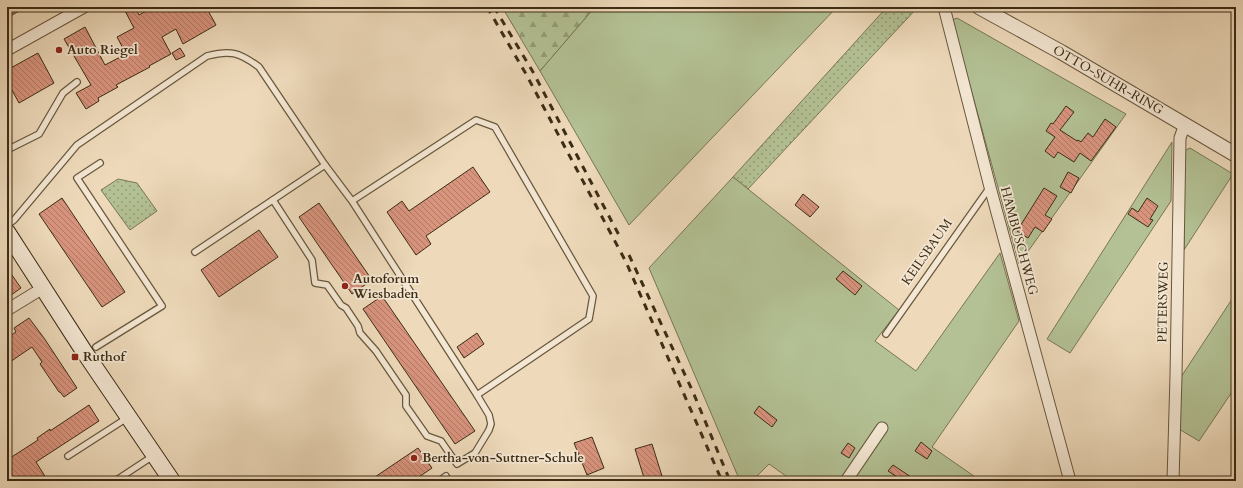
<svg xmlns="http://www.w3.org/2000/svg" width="1243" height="488" font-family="Cardo,serif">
<defs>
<pattern id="grass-dots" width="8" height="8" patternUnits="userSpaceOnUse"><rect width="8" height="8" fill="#b3c194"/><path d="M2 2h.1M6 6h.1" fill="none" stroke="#939d78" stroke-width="1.8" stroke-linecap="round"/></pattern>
<pattern id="forest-firs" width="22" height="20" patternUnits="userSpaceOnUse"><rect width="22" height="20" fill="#b3c194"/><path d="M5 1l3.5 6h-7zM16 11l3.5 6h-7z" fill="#939d78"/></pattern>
<pattern id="building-back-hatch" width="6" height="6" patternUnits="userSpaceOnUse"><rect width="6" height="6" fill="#d9947e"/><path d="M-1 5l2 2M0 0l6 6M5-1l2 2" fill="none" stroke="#b17966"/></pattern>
</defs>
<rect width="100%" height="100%" fill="#eedabb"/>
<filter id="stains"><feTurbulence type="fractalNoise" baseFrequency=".005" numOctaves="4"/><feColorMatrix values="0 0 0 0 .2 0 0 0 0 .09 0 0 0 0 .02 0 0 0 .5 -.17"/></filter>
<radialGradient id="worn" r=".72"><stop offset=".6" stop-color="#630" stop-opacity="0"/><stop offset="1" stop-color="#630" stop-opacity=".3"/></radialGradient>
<!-- grass -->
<g fill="url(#grass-dots)" stroke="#787654">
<path d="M887 7H918L748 189 733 177Z"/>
<path d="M118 179 137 183 157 211 130 230 101 190Z"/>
</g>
<!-- forest -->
<path fill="url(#forest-firs)" stroke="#787654" d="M502 7H595L540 71Z"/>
<!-- garden -->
<g fill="#b3c194" stroke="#787654">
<path d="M595 7H837L629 225 540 71Z"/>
<path d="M957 18 1126 114 1019 264 952 20Z"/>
<path d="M1172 142 1171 201 1070 353 1047 339Z"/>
<path d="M1190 148 1233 174 1184 250V151Z"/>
<path d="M733 177 899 310 875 341 916 371 1000 253 1019 321 932 447 981 481H793L769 464 752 481H740L649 268Z"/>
<path d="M1236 293V386L1199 441 1179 429 1181 377Z"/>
</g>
<!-- building -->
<g fill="url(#building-back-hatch)" stroke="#3c2c15">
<path d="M7 7H26L7 18Z"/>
<path d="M123 7H135L139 15 153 7H206L216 25 183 44 176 29 162 37 171 54 149 66 150 67 116 85 118 87 98 98 99 101 86 109 76 93 91 85 64 39 85 27 105 65 126 54 117 37 134 28Z"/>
<path d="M180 48 185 56 176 60 172 53Z"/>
<path d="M38 53 54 83 19 103 7 81V70Z"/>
<path d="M1066 106 1074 112 1060 130 1077 141 1078 140 1081 142 1088 133 1093 137 1105 119 1116 127 1091 161 1080 153 1074 162 1058 152 1054 158 1045 151 1055 137 1046 131 1051 123 1053 124Z"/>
<path d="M473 167 490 192 426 236 431 244 416 255 387 212 402 201 409 211Z"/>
<path d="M1068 172 1079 178 1071 193 1060 187Z"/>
<path d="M1044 188 1057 196 1045 215 1052 219 1043 232 1035 227 1028 238 1017 231Z"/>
<path d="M803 194 819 207 810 217 795 205Z"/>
<path d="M62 198 125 292 102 307 39 214Z"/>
<path d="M1147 198 1158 206 1150 219 1153 220 1148 227 1128 214 1132 208 1138 212Z"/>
<path d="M319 203 372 280 352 294 299 217Z"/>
<path d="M259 230 278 257 219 297 201 270Z"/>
<path d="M7 268 21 288 7 298Z"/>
<path d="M843 271 862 286 855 295 836 279Z"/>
<path d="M382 296 475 431 455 444 363 309Z"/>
<path d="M29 318 44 338 77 388 64 397 60 392H59L40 364 42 362 32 347 7 364V338L16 332 14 328Z"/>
<path d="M477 333 484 344 464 358 457 347Z"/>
<path d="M89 405 99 421 36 462 48 481H7V460L38 440 37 438 50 429V431Z"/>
<path d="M759 406 777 420 772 427 754 413Z"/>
<path d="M592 437 604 468 587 475 574 443Z"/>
<path d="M921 442 932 451 927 459 915 451Z"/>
<path d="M848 443 855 448 849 458 841 453Z"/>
<path d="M652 444 662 476 645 481 635 449Z"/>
<path d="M418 448 432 468 413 481H369Z"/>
<path d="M893 465 917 481H903L888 471Z"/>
</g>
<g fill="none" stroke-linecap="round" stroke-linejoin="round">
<defs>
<g id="service">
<path d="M7 150 39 134 63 93 77 82"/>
<path d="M273 200 312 260 315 283 327 285 341 305 346 308 358 326 360 333 376 351 406 395V406L427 436 441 441 457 464 475 453 489 430 491 424 489 415 477 395"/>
<path d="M7 225 14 220 77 145 207 56C230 50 239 52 259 67L325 165 352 201 477 395 589 319 593 296 495 127 476 120 352 201"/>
<path d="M195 252 325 165"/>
<path d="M886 334 990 187"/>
<path d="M96 347 162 306 77 178 100 163"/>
<path d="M68 456 127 418"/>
<path d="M115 481 153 456"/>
<path d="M439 481 446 476"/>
</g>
<g id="minor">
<path d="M944 7 990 187 1070 481"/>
<path d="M7 50 84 7"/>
<path d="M7 310 43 288"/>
<path d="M846 481 882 428"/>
<path d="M1173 481 1176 376 1180 138 1185 124"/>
</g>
<path id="tertiary" d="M979 7 1061 52 1236 155"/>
<path id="secondary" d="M7 232 85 353 172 481"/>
</defs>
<!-- service casing -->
<use href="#service" stroke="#68583e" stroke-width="8"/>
<!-- minor casing -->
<use href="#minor" stroke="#68583e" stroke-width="13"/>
<!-- tertiary casing -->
<use href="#tertiary" stroke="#68583e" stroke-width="16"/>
<!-- secondary casing -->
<use href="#secondary" stroke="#3c2c15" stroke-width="18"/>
<!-- service -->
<use href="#service" stroke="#f4e7d3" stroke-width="5.5"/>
<!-- minor -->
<use href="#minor" stroke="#f4e7d3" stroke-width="11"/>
<!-- tertiary -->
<use href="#tertiary" stroke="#f4e7d3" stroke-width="14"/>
<!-- secondary -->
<use href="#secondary" stroke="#f4e7d3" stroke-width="16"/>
<!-- rail -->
<g stroke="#3c2c15" stroke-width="3" stroke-dasharray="7 7" stroke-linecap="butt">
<path d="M487 7 526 74 626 262 722 481"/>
<path d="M494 7 533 72 621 239"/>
<path d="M629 255 693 392 730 481"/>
</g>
</g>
<!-- markers -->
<g fill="#8f2418" stroke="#f4e7d3" stroke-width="1.5">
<circle cx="59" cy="50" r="4"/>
<circle cx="345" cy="286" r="4"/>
<rect x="71" y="353" width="8" height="8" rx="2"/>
<circle cx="414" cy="458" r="4"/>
</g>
<g text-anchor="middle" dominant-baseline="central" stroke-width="3.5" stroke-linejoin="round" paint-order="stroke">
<!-- poi labels -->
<g font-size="13" font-weight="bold" fill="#3c2c15" stroke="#f4e7d3" text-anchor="start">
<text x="67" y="50">Auto Riegel</text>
<text x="353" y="279">Autoforum<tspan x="353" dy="15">Wiesbaden</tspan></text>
<text x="83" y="357">Ruthof</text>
<text x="422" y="458">Bertha-von-Suttner-Schule</text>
</g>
<!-- street labels -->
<g font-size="13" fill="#3c2c15" stroke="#f4e7d3">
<text transform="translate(1108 80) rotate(30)">OTTO-SUHR-RING</text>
<text transform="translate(1019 241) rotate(75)">HAMBUSCHWEG</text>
<text transform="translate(927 252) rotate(-55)">KEILSBAUM</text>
<text transform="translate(1163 302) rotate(-89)">PETERSWEG</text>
</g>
</g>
<!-- margin -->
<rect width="1243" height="488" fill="none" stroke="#eedabb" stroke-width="24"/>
<rect x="8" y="8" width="1227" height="472" fill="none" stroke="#3c2c15" stroke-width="2"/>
<rect x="12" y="12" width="1219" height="464" fill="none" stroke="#3c2c15"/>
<rect width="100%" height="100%" filter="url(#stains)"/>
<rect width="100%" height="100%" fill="url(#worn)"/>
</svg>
